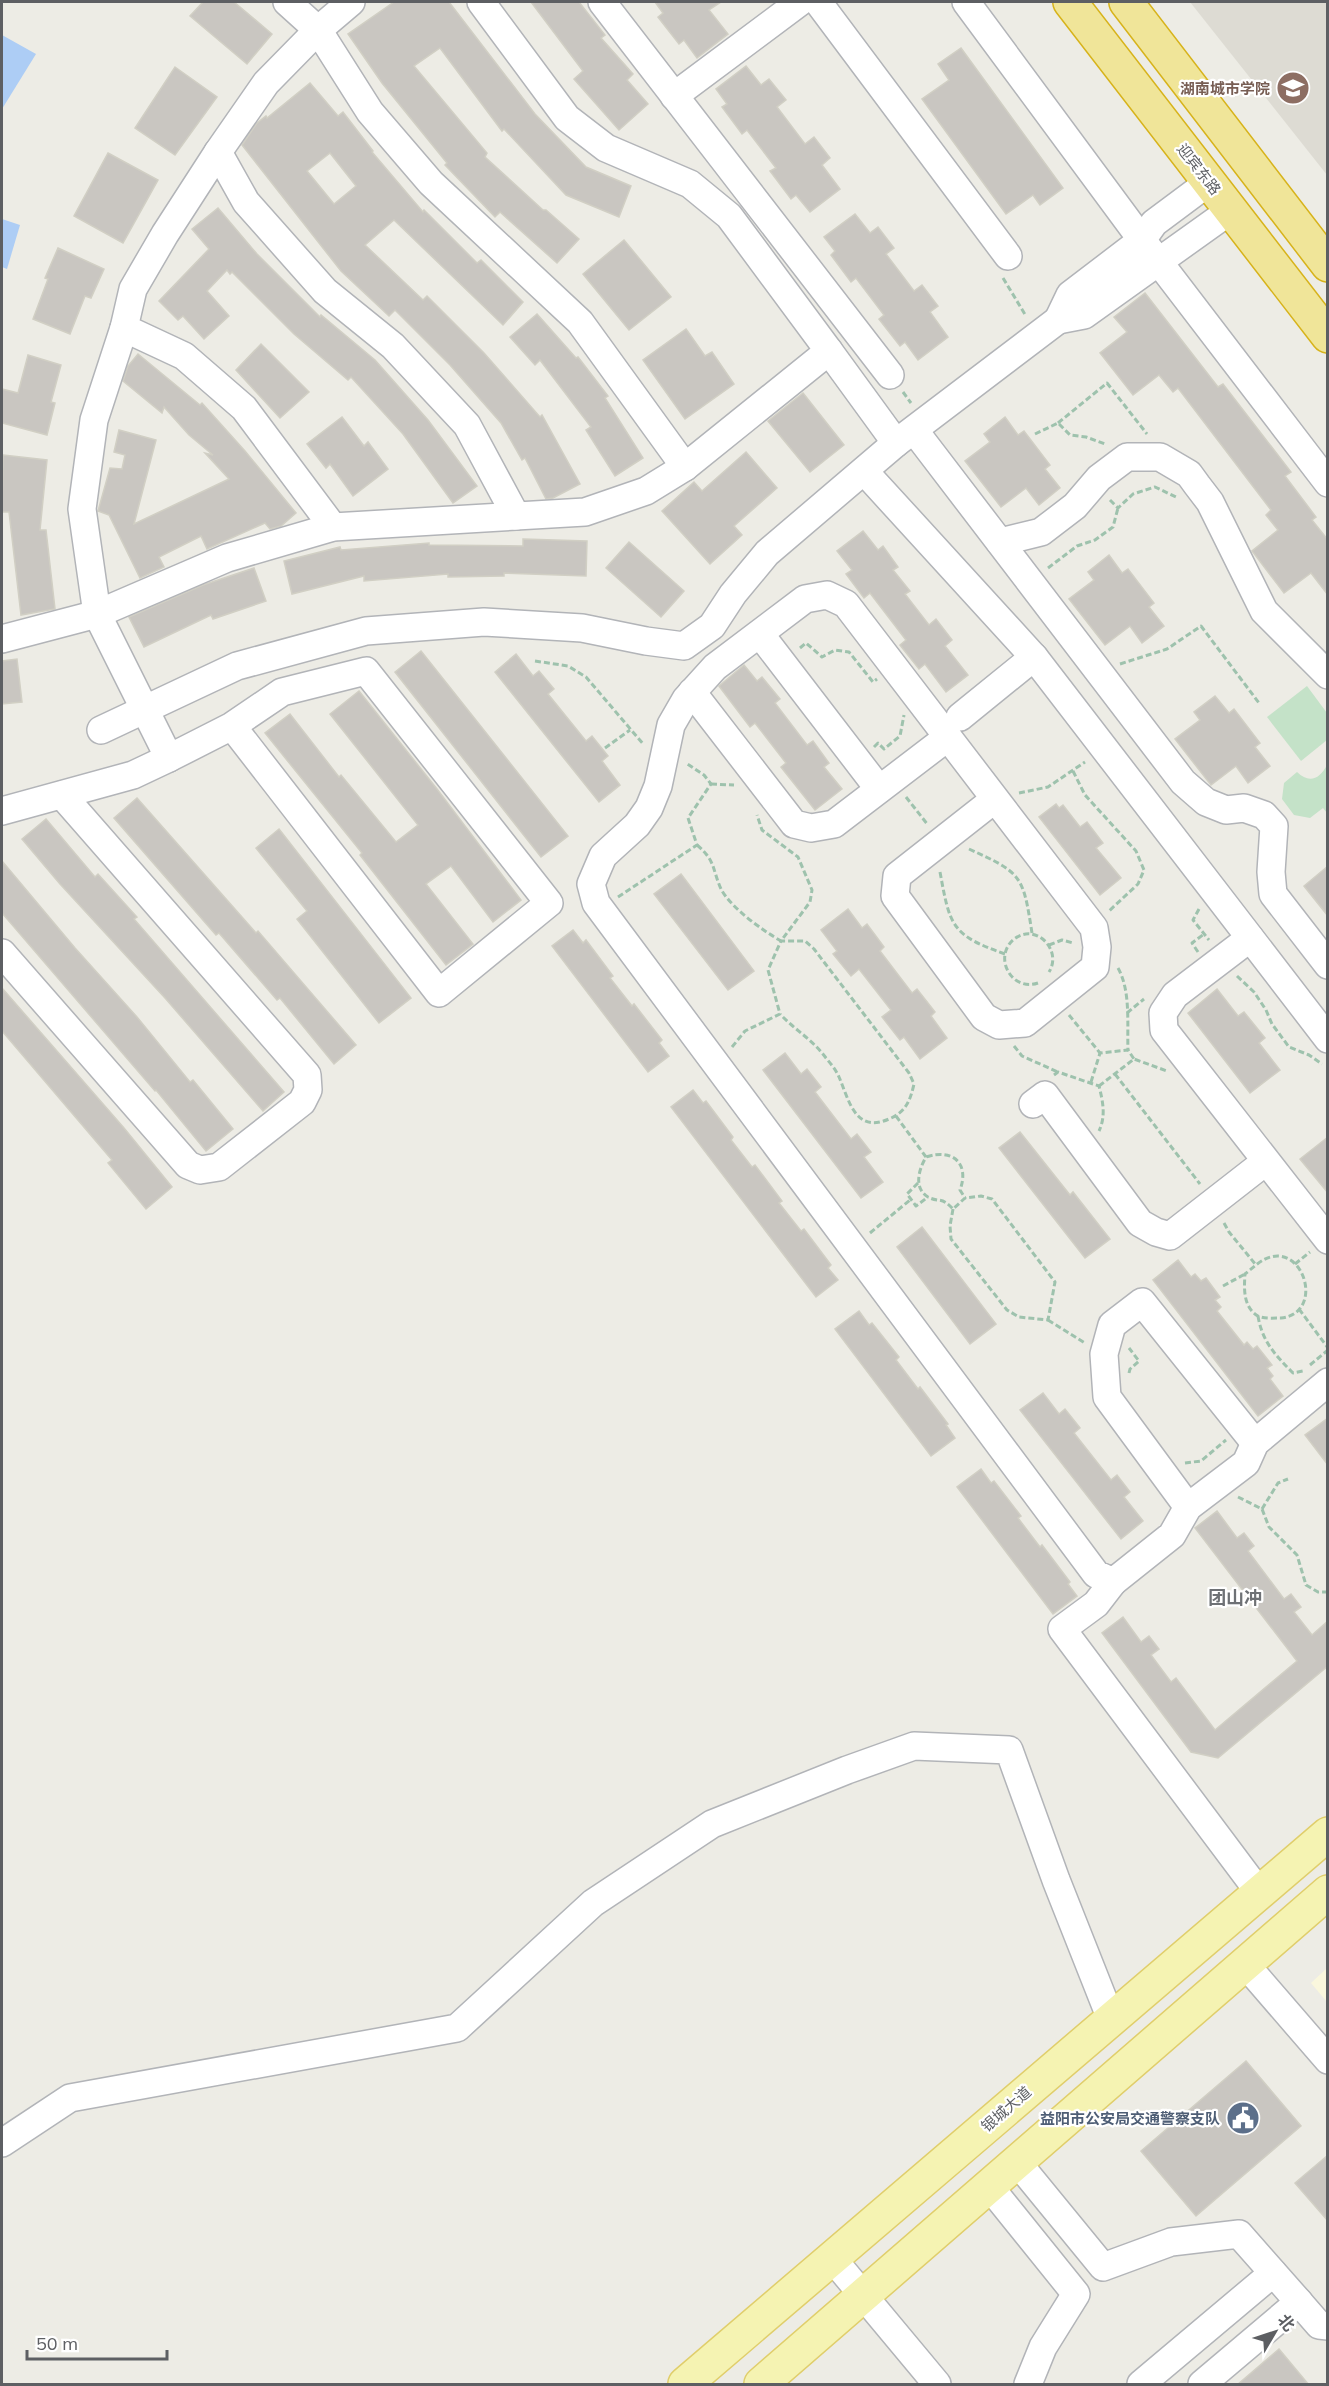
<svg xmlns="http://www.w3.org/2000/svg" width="1329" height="2386" font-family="Mulish,'Noto Sans SC',sans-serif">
<rect width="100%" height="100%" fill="#edece5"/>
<!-- commercial -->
<path fill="#faf7dd" d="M1327 1968V2002L1311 1983Z"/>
<!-- education -->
<path fill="#dddbd3" d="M1190 2H1327V175Z"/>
<!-- green -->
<g fill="#c4e2c8">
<path d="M1307 686 1327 713V740L1301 761 1267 717Z"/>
<path d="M1327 765V813L1323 808 1310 818 1294 815 1282 799 1284 783 1297 772C1309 784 1320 779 1327 765Z"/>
</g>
<!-- water -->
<g fill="#adcdf5">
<path d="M2 35 36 54 2 109Z"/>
<path d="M2 219 20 225 7 269 2 267Z"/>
</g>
<!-- building -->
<g fill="#c9c6c1" stroke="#d1cfc4" stroke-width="1.5" fill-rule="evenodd">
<path d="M203 2H234L272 34 247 64 190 16Z"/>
<path d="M394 2H449L535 114 586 167 631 186 619 217 566 195 504 129 502 131 440 48 414 66 487 153 485 157 543 210H546L579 239 557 263 500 212 495 217 445 165 447 163 382 83 348 34Z"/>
<path d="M531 2H579L605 35 601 38 633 74 627 80 648 104 619 130 574 79 583 71Z"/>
<path d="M655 2H721L709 10 728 34 697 58 684 40 679 44 658 17 663 13Z"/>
<path d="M961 48 1063 188 1040 205 1033 195 1006 214 922 99 949 80 938 64Z"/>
<path d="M746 66 761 85 769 79 786 100 777 107 805 144 814 137 830 158 822 165 840 189 810 212 796 195 791 199 770 171 776 168 747 130 742 134 722 107 727 104 716 89Z"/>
<path d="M175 67 217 97 175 155 135 128Z"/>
<path d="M310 83 338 116 343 112 373 151 372 152 423 212 424 210 477 263 481 260 523 302 503 325 394 220 365 245 423 300 427 296 484 353 540 417 542 415 580 484 553 498 546 499 525 458 522 460 501 423 450 365 395 310 389 316 341 271 242 145 257 123 266 116 267 118ZM330 153 356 186 334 204 307 171Z"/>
<path d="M108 153 158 180 123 243 74 216Z"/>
<path d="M218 208 257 254 320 317 321 315 375 360 428 420 477 486 453 503 403 434 351 377 348 380 294 334 232 272 230 274 227 270 207 291 229 316 204 339 183 316 178 320 159 301 209 249 192 229Z"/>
<path d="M855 214 870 233 878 227 894 248 886 254 914 291 922 285 938 306 930 312 948 337 918 360 905 342 900 346 879 319 884 315 856 278 851 282 831 255 835 251 824 237Z"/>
<path d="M624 240 671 297 629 330 583 274Z"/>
<path d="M58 248 104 269 91 298 85 296 70 334 33 319 48 279 45 278Z"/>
<path d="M1145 293 1218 387 1223 384 1291 472 1285 476 1316 517 1312 520 1328 540V595L1311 573 1284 593 1252 551 1278 530 1266 515 1271 510 1178 388 1173 392 1159 375 1133 395 1100 353 1127 332 1114 317Z"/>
<path d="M537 314 576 358 578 357 608 396 605 398 643 458 615 476 586 430 591 427 540 360 535 365 510 337Z"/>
<path d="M686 329 705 356 712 352 734 384 685 419 643 360Z"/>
<path d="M261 344 309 392 280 418 236 370Z"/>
<path d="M138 354 200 405 202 403 245 451 296 513 281 526 270 529 265 523 207 549 201 536 159 557 164 567 140 578 109 515 98 511 110 468 122 469 125 455 114 452 119 430 156 440 134 524 229 479 205 453 213 455 189 435 164 407 162 413 123 381 128 366Z"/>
<path d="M28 355 61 365 51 402 55 403 47 435 2 423V389L18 393Z"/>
<path d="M803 393 844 445 810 472 768 421Z"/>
<path d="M342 417 364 446 368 442 388 469 353 496 330 464 326 468 307 444Z"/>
<path d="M1005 417 1018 435 1024 431 1050 465 1045 469 1060 488 1039 505 1026 488 1001 507 965 461 990 442 984 434Z"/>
<path d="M746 452 777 488 734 526 742 535 710 564 662 511 694 482 702 491Z"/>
<path d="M3 455 47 460 40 530H46L55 609 21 615 9 512H2Z"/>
<path d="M863 531 878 550 883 546 898 567 893 570 910 591 905 594 929 625 936 619 952 640 945 646 968 675 946 692 925 664 919 669 900 645 906 640 870 593 864 598 846 574 852 570 837 551Z"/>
<path d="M523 539 587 541 586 576 504 573V576L448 577V574L364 581V576L292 594 284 561 340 547 341 550 429 543V545L523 546Z"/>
<path d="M629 542 684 591 661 617 606 568Z"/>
<path d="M1109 555 1122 573 1128 569 1154 603 1149 607 1164 626 1142 643 1130 626 1105 645 1069 599 1094 580 1088 572Z"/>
<path d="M254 568 266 601 213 619 211 615 144 647 129 617 203 585Z"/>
<path d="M421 651 568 836 541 857 395 672Z"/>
<path d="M516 654 533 676 539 671 554 689 548 694 586 741 592 736 608 756 602 761 620 785 599 802 495 672Z"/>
<path d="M17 659 22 702 2 704V661Z"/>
<path d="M744 665 757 681 762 677 780 699 775 703 807 745 813 741 829 763 824 767 842 789 815 810 781 767 786 763 755 723 750 727 719 686Z"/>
<path d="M359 691 437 789 521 900 493 922 451 866 426 884 473 944 446 965 360 855 362 853 265 733 290 714 339 777 341 775 396 842 418 825 330 714Z"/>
<path d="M1215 696 1229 713 1234 709 1260 743 1255 747 1270 766 1248 783 1236 766 1211 785 1175 739 1200 720 1194 712Z"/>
<path d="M137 798 256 933 258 931 356 1045 334 1064 280 998 277 1000 219 933 216 935 114 818Z"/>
<path d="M1056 804 1059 808 1063 805 1080 827 1087 822 1103 843 1096 848 1121 878 1100 895 1039 817Z"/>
<path d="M46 819 95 877 98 874 137 917 134 919 284 1092 263 1111 165 998 60 884 22 839Z"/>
<path d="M279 829 411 998 379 1023 297 919 307 911 256 848Z"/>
<path d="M2 861 75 948 137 1017 190 1082 193 1080 233 1129 206 1151 156 1090 155 1091 2 913Z"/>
<path d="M1328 866V916L1304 886Z"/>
<path d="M681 874 754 971 728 990 654 894Z"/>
<path d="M848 909 862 928 867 924 884 947 880 951 912 993 917 989 935 1012 931 1016 947 1038 920 1059 904 1037 900 1040 882 1017 891 1010 859 969 851 976 833 954 837 951 821 930Z"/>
<path d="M573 930 583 943 586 940 613 976 610 978 632 1006 634 1004 662 1040 659 1043 669 1056 648 1072 552 946Z"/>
<path d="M2 988 124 1128 172 1187 146 1209 108 1163 112 1160 2 1031Z"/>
<path d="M1217 989 1238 1016 1244 1012 1265 1038 1259 1043 1280 1070 1250 1093 1188 1013Z"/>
<path d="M785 1053 801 1074 807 1069 821 1087 815 1092 851 1139 857 1134 871 1152 864 1157 883 1182 861 1198 763 1070Z"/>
<path d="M693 1090 703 1103 706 1101 733 1137 731 1140 752 1167 755 1165 782 1201 779 1203 801 1231 804 1229 831 1265 828 1268 838 1280 816 1297 671 1107Z"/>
<path d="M1020 1132 1070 1195 1073 1192 1110 1239 1085 1258 999 1148Z"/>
<path d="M1328 1137V1193L1300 1159Z"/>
<path d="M922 1227 996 1324 970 1344 897 1247Z"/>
<path d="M1178 1260 1191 1277 1195 1274 1201 1281 1206 1278 1220 1297 1215 1300 1221 1307 1217 1311 1244 1345 1247 1342 1253 1349 1257 1346 1272 1365 1267 1368 1273 1376 1270 1379 1283 1396 1258 1416 1153 1280Z"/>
<path d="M859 1311 869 1325 872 1323 899 1357 896 1360 918 1389 920 1387 948 1424 946 1425 955 1438 931 1456 835 1329Z"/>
<path d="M1043 1393 1059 1414 1065 1409 1080 1428 1074 1433 1111 1480 1117 1475 1130 1492 1124 1497 1143 1521 1121 1539 1020 1410Z"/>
<path d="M1328 1418V1465L1305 1435Z"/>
<path d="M981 1469 991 1483 994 1481 1021 1516 1018 1518 1040 1547 1042 1545 1070 1582 1068 1584 1077 1596 1053 1614 957 1487Z"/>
<path d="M1217 1511 1237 1538 1244 1533 1254 1546 1248 1551 1284 1599 1291 1594 1301 1607 1294 1612 1312 1635 1328 1621V1666L1218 1758 1191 1752 1102 1633 1123 1617 1141 1642 1149 1636 1159 1649 1151 1655 1171 1682 1176 1678 1215 1730 1297 1661 1195 1528Z"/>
<path d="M1246 2061 1301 2126 1196 2216 1141 2151Z"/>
<path d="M1328 2155V2221L1295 2183Z"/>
<path d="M1279 2349 1309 2385H1237Z"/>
</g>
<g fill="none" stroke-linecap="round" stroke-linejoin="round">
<defs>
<g id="minor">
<path d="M287 2 318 30 370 112 431 183 580 322 685 467"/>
<path d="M602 2 890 375"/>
<path d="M818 2 1008 256"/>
<path d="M966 2 1142 240 1328 483"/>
<path d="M674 96 800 2"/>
<path d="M218 152 246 202 325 291 393 346 467 425 516 516"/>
<path d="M1209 182 1154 223 1142 240 1070 295 1058 320 1084 315 1231 210"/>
<path d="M124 328 94 420 82 509 97 614 169 758 232 726 282 692 366 671 549 903 439 993 232 726"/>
<path d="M829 351 896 443"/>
<path d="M914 430 1183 782 1206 802 1226 810 1244 808 1264 815 1274 826 1271 872 1273 894 1328 965"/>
<path d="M864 471 1034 657 1328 1039"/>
<path d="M333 527 244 408 184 356 124 328 133 289 165 234 218 152 266 83 318 30 351 2"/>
<path d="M1000 542 1041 532 1075 506 1099 478 1127 457H1160L1189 474 1197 485 1210 502 1264 611 1328 675"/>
<path d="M760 634 879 789"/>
<path d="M2 639 97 614 227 558 333 527 585 512 646 491 685 467 829 351 729 216 690 184 606 148 567 118 481 2"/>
<path d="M692 692 794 824 811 828 834 824 948 737"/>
<path d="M960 717 1034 657"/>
<path d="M101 730 237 666 366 631 484 622 582 628 646 641 684 646 712 626 733 594 767 553 896 443 1058 320"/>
<path d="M995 799 897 876 895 896 984 1017 999 1025 1025 1023 1095 967 1097 947 1094 928 846 604 827 595 805 599 715 667 686 699 671 725 658 786 649 808 637 825 603 856 591 884 596 903 1096 1574 1113 1582 1172 1535 1188 1507 1246 1463 1255 1443 1328 1382"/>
<path d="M2 811 133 775 169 758"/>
<path d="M1250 938 1175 995 1163 1013 1164 1030 1328 1240"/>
<path d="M2 953 188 1165 200 1170 219 1167 302 1102 308 1090 307 1075 62 795"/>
<path d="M1033 1104 1045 1095 1140 1223 1156 1232 1170 1236 1265 1162"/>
<path d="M1188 1507 1107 1397 1104 1354 1112 1325 1142 1302 1255 1443"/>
<path d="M1113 1582 1096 1604 1062 1629 1259 1892"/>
<path d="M1245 1964 1328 2060"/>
<path d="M2 2143 70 2098 457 2028 593 1903 712 1824 847 1770 914 1746 1009 1750 1056 1880 1111 2019"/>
<path d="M1017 2162 1103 2267 1171 2242 1239 2234 1299 2302 1202 2384"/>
<path d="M989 2186 1076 2294 1043 2347 1028 2384"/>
<path d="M832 2258 937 2384"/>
<path d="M1299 2302 1319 2325 1328 2326"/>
<path d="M1141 2384 1273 2273"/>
</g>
<g id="major">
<path d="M685 2384 1328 1834"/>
<path d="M761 2384 1328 1892"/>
</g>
<g id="highway">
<path d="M1070 2 1328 336"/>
<path d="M1126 2 1328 265"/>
</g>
</defs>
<!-- minor casing -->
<use href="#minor" stroke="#b2b4b8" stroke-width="30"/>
<!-- major casing -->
<use href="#major" stroke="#e0ce6b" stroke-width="36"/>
<!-- highway casing -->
<use href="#highway" stroke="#d7b31b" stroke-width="36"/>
<!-- path -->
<g stroke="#9ec2ad" stroke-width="3" stroke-dasharray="6 3" stroke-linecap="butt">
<path d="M1003 278 1026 316"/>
<path d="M903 392 911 403"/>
<path d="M1058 423 1107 383 1147 434"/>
<path d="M1035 434 1058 423 1070 435 1086 437 1105 444"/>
<path d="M1110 500 1118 508 1133 494 1155 487 1176 497"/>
<path d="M1048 568 1077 546 1095 540 1113 527 1118 508"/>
<path d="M800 648 806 643 822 657 835 650 849 652 873 682 877 679"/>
<path d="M535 661 568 666 586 677 644 745"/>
<path d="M1120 664 1167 649 1201 626 1259 703"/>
<path d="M874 747 878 743 884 749 900 736 904 715"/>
<path d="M605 748 630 730"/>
<path d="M1073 771 1085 795 1136 851 1144 870 1138 884 1109 911"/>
<path d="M711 784 734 785"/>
<path d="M1019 793 1048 787 1085 762"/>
<path d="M906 797 928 825"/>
<path d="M697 845C716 861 712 869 721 889 731 908 762 930 781 941L810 902 812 890 798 857 762 830 757 815"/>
<path d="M969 849C1022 873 1023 875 1032 933"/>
<path d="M940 872C950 926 951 935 1005 954"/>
<path d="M618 897 697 845 688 818 711 784 704 775 686 763"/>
<path d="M1199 909 1193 920 1209 940"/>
<path d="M1049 945 1062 940 1073 943"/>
<path d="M1198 952 1192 943 1204 934"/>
<path d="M1118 968C1131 991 1127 1025 1128 1050"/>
<path d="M1237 976 1254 992 1266 1010 1272 1024 1289 1047 1309 1055 1322 1064"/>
<path d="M1038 983C1012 992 993 958 1013 940 1035 921 1063 950 1049 972"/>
<path d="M1127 1013 1144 999"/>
<path d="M1069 1015 1100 1053"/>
<path d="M1014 1046 1022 1056 1058 1072"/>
<path d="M732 1047 745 1031 780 1014 768 970 781 941H805L814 949 909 1073 914 1084C910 1101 906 1112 889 1119 855 1134 849 1100 839 1077 836 1070 831 1064 826 1058 813 1040 795 1030 780 1014"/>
<path d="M1115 1074 1200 1184"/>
<path d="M1054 1075 1058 1072 1099 1086C1103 1102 1106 1116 1099 1131"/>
<path d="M1091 1082 1100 1053 1128 1050 1134 1059"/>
<path d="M1099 1086 1134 1059 1167 1071"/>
<path d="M896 1116 926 1157C919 1169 913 1188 928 1197 939 1203 941 1196 953 1209L965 1198 960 1190C970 1163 952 1148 926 1157"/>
<path d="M918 1183 907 1194 916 1206 928 1197"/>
<path d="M953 1209 950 1226 951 1239 1007 1310 1019 1317 1048 1320 1055 1282 992 1199 981 1196 965 1198"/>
<path d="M1224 1223 1229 1232 1256 1265C1300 1229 1329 1313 1281 1318 1274 1318 1264 1319 1258 1316 1243 1307 1244 1289 1245 1274L1256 1265"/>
<path d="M870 1233 910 1200"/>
<path d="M1295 1264 1310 1252"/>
<path d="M1223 1286 1245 1274"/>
<path d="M1299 1309 1328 1348"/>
<path d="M1258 1316C1262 1341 1275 1355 1293 1373L1303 1371"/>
<path d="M1048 1320 1085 1343"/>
<path d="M1310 1365 1328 1350"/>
<path d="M1129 1373 1130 1369 1139 1361 1129 1348"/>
<path d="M1185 1463 1201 1461 1226 1440"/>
<path d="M1238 1497 1262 1509 1269 1527 1297 1555 1306 1585 1318 1592H1328"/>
<path d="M1262 1509 1278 1483 1288 1479"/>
</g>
<!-- minor -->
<use href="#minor" stroke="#fff" stroke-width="27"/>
<!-- major -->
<use href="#major" stroke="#f5f3b2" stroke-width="33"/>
<!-- highway -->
<use href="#highway" stroke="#f0e599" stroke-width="33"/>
</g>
<!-- icons -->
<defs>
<symbol id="university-disc" viewBox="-11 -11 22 22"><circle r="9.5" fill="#8d6e63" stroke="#fff"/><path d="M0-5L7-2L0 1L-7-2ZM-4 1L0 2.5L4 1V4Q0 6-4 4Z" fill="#fff"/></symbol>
<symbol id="civic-disc" viewBox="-11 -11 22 22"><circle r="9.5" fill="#5c6f8a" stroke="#fff"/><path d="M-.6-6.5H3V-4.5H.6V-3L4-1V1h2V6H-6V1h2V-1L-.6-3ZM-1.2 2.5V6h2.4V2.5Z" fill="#fff"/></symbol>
</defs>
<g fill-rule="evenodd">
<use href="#university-disc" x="1274" y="69" width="38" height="38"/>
<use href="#civic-disc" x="1224" y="2099" width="38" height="38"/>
</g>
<g text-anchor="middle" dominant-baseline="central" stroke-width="4.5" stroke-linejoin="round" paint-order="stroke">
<!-- education labels -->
<g font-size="15" font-weight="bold" fill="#785e54" stroke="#fff" text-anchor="end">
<text x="1270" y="88">湖南城市学院</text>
</g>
<!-- street labels -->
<g font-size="15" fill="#5d5f63" stroke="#fff">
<text transform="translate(1199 169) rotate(52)">迎宾东路</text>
<text transform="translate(1006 2109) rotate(-41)">银城大道</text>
</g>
<!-- service labels -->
<g font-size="15" font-weight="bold" fill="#4e5e75" stroke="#fff" text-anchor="end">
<text x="1220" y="2118">益阳市公安局交通警察支队</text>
</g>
<!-- quarter labels -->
<g font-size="18" font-weight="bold" fill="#6e7175" stroke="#fff">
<text x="1235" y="1597">团山冲</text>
</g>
</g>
<!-- border -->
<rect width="1329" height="2386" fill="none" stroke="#5d5f63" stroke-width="6"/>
<!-- north arrow -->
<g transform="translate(1275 2332) rotate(51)" stroke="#ffffff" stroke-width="4.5" paint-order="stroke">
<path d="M0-4.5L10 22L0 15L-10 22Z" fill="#5d5f63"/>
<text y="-9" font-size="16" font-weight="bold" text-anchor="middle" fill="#5d5f63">北</text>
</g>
<!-- scale -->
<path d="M27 2350v9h140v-9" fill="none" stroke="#5d5f63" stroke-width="3"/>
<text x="36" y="2350" font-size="18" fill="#5d5f63" stroke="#ffffff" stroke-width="4.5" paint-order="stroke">50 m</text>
</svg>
